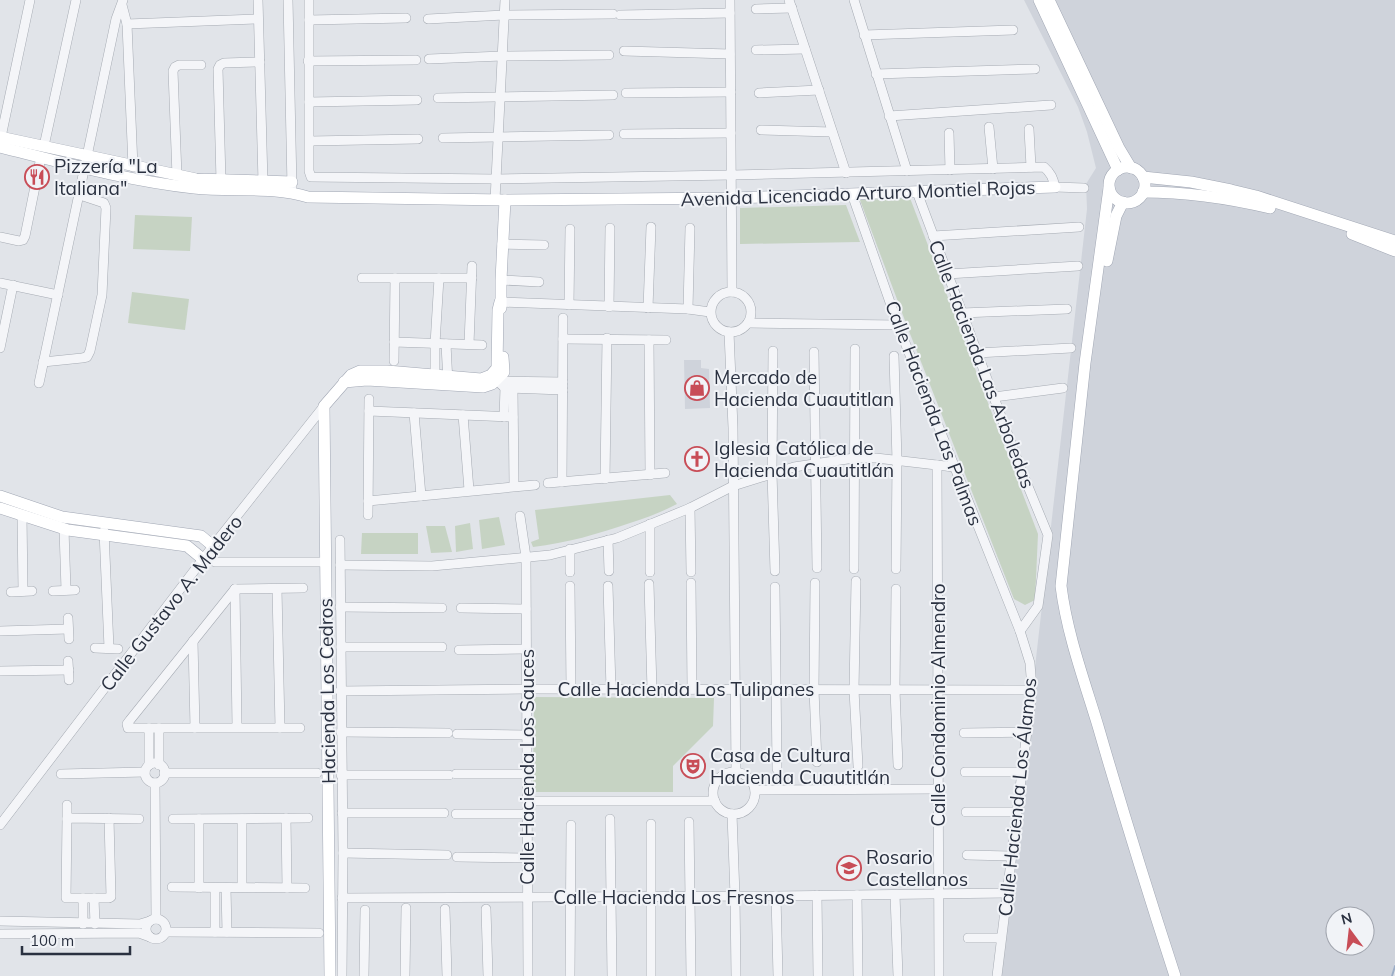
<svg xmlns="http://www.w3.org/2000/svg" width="1395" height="976" font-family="Mulish,sans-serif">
<rect width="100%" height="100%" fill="#e1e4e9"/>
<!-- built -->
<g fill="#cfd3db" fill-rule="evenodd">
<path d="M1024 0H1395V963L1391 976H1000L1087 209 1086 184 1096 168 1087 132 1078 107ZM1335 916H1365V946H1335Z"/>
<path d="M684 360H701V368L709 369 710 408 685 409Z"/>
</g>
<!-- green -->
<g fill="#c6d3c3">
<path d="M910 198 1038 534 1035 600 1025 605 1014 599 907 326 860 200Z"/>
<path d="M846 205 860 242 740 244V208Z"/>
<path d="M135 215 192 217 190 251 133 249Z"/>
<path d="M132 292 189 299 185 330 128 323Z"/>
<path d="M670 495 677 504C662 512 646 518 630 523 598 534 567 543 533 547L531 542 539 539 535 510Z"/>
<path d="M499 517 505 545 482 549 479 520Z"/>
<path d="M470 523 473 549 456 552 455 526Z"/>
<path d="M426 526H445L452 552 431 553Z"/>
<path d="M362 533H418V554H361Z"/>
<path d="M534 697 714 698 713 726 673 766V792H533Z"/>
</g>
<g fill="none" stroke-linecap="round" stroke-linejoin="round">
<!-- stream -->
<path stroke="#9eafc7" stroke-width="2" d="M1392 976 1395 966"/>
<defs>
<g id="minor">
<path d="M258 0 263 182"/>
<path d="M288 0 292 187"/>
<path d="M309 0V171L311 177 496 179 732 175 1044 167C1051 173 1053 178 1055 187L1084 188"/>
<path d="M730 0 732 292"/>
<path d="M789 0 846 173"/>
<path d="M854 0 907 171"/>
<path d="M122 5 127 24 133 167"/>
<path d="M756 9 792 8"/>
<path d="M620 15 730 13"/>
<path d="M428 19 504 15 613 14"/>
<path d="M309 20 406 18"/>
<path d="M127 24 258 19"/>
<path d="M864 35 1013 30"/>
<path d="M756 50 805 49"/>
<path d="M624 51 730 54"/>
<path d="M429 59 502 56 609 55"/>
<path d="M308 61 416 60"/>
<path d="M876 74 1035 69"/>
<path d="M626 93 731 92"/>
<path d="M759 93 819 90"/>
<path d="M438 98 613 95"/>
<path d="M309 102 417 100"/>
<path d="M889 116 1051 105"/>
<path d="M989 127 993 169"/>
<path d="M1029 129 1031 167"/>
<path d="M761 130 832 132"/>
<path d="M949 133 950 170"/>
<path d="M624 134 731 133"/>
<path d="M1 137 30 0"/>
<path d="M443 138 609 135"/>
<path d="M310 141 418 139"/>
<path d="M44 146 76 0"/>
<path d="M177 176 173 71 175 67 179 65H201"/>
<path d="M221 181 218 69 220 65 224 63 260 62"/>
<path d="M917 192 1020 467 1048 535 1038 606 1020 631"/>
<path d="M852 194 898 325 1020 631 1030 663 1032 690 997 976"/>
<path d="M495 200 505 0"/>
<path d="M933 236 1079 227"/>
<path d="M0 237 19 241 23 240 25 236 41 157"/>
<path d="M502 244 544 245"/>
<path d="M947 274 1078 266"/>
<path d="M362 278H472"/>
<path d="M501 280 539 282"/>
<path d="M0 283 58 295"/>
<circle cx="731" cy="312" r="20"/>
<path d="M500 302 688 309 710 312"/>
<path d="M569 305 570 229"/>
<path d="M609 307 610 228"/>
<path d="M648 308 651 227"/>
<path d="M688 309 690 228"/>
<path d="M962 313 1067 309"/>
<path d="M748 323 898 325"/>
<path d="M729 332 733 428 736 772"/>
<path d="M563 339 666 340"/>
<path d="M649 340 650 475"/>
<path d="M394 342 482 345"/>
<path d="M446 344 448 383"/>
<path d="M469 344 472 266"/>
<path d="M0 348 13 285"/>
<path d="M773 351 772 473 775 571"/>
<path d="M814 352 817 568"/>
<path d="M977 353 1071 348"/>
<path d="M894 356 897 461 896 569"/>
<path d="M394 361 395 278"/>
<path d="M43 362 82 358 87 357 90 351 102 295 106 208 104 203 80 195"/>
<path d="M493 377 505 388 563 390"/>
<path d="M435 381V344L439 278"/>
<path d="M497 381 563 382"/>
<path d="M39 383 116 19 123 0"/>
<path d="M513 389 514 486"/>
<path d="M994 397 1063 388"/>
<path d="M369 411 513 417"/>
<path d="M414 413 421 496"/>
<path d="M463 415 469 490"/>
<path d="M504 417 505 388"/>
<path d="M937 465 939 976"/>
<path d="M605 479 607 338"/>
<path d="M562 482 563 318"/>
<path d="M548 483 665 473"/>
<path d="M368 501 535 485"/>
<path d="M690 508 691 572"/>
<path d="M22 515 23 591"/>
<path d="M368 515 369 399"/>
<path d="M520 516 526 557 528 976"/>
<path d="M64 529 66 590"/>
<path d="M104 531 109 648"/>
<path d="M340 540 343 853 342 976"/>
<path d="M608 540 609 571"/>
<path d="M207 555 215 562H326"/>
<path d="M340 565 432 566 550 555 617 538 690 508 733 486 794 467 854 458H876L954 467"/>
<path d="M854 569 855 349"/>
<path d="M570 572V549"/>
<path d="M650 572V524"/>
<path d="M856 581 854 690 858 766"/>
<path d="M691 583 692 689"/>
<path d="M815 583 814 690 817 762"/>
<path d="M649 584 652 690"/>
<path d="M570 586 571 689"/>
<path d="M608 586 611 689"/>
<path d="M775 587 777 769"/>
<path d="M235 589 130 720 127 724 128 728H300"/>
<path d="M235 589 237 727"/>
<path d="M235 589 303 588"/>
<path d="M277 589 280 728"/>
<path d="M896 589 895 690 898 765"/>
<path d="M53 591 75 590"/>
<path d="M11 592 32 591"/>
<path d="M340 607 442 608"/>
<path d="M461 608 526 609"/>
<path d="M68 618 69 639"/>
<path d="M0 631 68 629"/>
<path d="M193 641 195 728"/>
<path d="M341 647H442"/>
<path d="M95 648 118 649"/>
<path d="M459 650 526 649"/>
<path d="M68 661 69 680"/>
<path d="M0 671 69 670"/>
<path d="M340 691 526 689 1032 690"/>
<path d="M159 728V765"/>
<path d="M341 732 448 733"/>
<path d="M964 733 1026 732"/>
<path d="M457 734 527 735"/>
<circle cx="155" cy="773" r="10"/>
<path d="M149 765V728"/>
<path d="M965 772H1022"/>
<circle cx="734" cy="793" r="21"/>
<path d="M164 773H317"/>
<path d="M61 774 145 772"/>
<path d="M456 774H527"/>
<path d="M341 775H449"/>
<path d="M155 783 156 919"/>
<path d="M755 790 938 789"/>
<path d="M527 801H715"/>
<path d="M67 805V819"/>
<path d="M966 812H1017"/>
<path d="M342 813H444"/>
<path d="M456 814H527"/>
<path d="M732 814 735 896 736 976"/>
<path d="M109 818 111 897 109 898H66L67 819 70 818 139 819"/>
<path d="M286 818 287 888"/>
<path d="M173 819 308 818"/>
<path d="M610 819 612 976"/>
<path d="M689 822 691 976"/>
<path d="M651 824V976"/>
<path d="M0 825 213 546 324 406"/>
<path d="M343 853 447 855"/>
<path d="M967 855 1011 856"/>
<path d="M457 857 527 858"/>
<path d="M172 887 305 888"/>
<path d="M242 887V819"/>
<path d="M199 888V819"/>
<path d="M215 888V932"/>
<path d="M226 888 227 932"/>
<path d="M817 895 818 976"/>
<path d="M857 895 858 976"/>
<path d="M895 895 898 976"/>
<path d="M776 896 778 976"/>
<path d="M83 898V924"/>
<path d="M94 898 95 924"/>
<path d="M342 898 776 896 1007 893"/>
<path d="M445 909 447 976"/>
<path d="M486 909 488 976"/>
<circle cx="156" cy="929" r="10"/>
<path d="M0 921 140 924 150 921"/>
<path d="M166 932 319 933"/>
<path d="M0 934 139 933 150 937"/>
<path d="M968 938H1001"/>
<path d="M364 976 365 910"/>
<path d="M405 976 406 908"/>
<path d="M570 976 571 825"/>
</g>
<g id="major">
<path d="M1039 0 1118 170"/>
<path d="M1049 0 1119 148 1131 168"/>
<path d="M0 137 196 179 292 182"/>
<path d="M0 147C64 163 129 181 194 188 232 192 272 186 308 197L505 200 731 198 1055 187"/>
<circle cx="1127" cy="185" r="18"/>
<path d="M1143 177 1191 182 1231 190 1256 196 1395 241"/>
<path d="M1109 188 1085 363 1061 586C1067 634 1084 680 1098 726 1122 809 1148 893 1175 976"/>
<path d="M1143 192C1186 192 1228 198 1270 208"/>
<path d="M1352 234 1395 251"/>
<path d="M1107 261 1116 216 1123 202"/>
<path d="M501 308V280L505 200"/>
<path d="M344 382 367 380 483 387 492 384 504 372 503 357"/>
<path d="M0 496 62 517 201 536 213 546"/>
<path d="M0 508 68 530 187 546 204 560"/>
<path d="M330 976 324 406 351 375 360 371H387L481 379 491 375 497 368 498 310 500 302"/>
</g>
</defs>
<!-- minor casing -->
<use href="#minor" stroke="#a6abb3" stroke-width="10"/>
<!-- major casing -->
<use href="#major" stroke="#a1a7b4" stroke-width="12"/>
<!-- minor -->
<use href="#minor" stroke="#f4f5f8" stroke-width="9"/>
<!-- major -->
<use href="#major" stroke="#fff" stroke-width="11"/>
</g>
<!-- icons -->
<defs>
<symbol id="restaurant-ring" viewBox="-11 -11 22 22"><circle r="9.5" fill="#f1f3f7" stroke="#c84d57" stroke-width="1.5"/><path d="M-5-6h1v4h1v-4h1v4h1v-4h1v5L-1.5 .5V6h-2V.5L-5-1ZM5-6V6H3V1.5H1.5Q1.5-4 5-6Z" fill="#c84d57"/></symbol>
<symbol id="shop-ring" viewBox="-11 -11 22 22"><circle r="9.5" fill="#f1f3f7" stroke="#c84d57" stroke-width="1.5"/><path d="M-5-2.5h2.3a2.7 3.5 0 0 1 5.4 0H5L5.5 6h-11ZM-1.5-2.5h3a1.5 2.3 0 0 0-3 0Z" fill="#c84d57"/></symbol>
<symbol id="church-ring" viewBox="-11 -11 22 22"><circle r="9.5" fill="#f1f3f7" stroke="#c84d57" stroke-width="1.5"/><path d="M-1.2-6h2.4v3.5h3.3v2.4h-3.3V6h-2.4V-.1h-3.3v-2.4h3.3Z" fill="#c84d57"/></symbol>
<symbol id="theatre-ring" viewBox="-11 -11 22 22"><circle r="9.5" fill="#f1f3f7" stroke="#c84d57" stroke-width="1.5"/><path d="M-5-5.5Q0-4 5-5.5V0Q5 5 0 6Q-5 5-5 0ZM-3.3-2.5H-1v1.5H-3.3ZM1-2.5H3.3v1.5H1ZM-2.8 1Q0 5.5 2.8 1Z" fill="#c84d57"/></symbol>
<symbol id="school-ring" viewBox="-11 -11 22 22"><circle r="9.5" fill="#f1f3f7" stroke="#c84d57" stroke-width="1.5"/><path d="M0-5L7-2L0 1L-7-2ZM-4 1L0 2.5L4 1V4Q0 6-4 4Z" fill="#c84d57"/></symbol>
</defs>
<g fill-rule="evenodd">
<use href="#restaurant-ring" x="23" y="163" width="28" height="28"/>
<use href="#shop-ring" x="683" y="374" width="28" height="28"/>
<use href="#church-ring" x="683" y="445" width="28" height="28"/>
<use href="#theatre-ring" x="679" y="752" width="28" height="28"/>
<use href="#school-ring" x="835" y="854" width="28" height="28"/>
</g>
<g text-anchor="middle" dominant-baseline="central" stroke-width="4" stroke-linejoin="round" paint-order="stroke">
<!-- poi labels -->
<g font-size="19" fill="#2a3140" stroke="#f1f3f7" text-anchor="start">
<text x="54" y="166">Pizzería "La<tspan x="54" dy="22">Italiana"</tspan></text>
<text x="714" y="377">Mercado de<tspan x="714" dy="22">Hacienda Cuautitlan</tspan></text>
<text x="714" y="448">Iglesia Católica de<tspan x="714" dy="22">Hacienda Cuautitlán</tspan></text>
<text x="710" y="755">Casa de Cultura<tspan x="710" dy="22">Hacienda Cuautitlán</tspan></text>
<text x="866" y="857">Rosario<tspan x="866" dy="22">Castellanos</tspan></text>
</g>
<!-- street labels -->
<g font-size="19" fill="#2a3140" stroke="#f1f3f7">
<text transform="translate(858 193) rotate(-2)">Avenida Licenciado Arturo Montiel Rojas</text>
<text transform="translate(982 364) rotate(69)">Calle Hacienda Las Arboledas</text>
<text transform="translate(934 413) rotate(69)">Calle Hacienda Las Palmas</text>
<text transform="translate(171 603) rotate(-52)">Calle Gustavo A. Madero</text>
<text x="686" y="689">Calle Hacienda Los Tulipanes</text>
<text transform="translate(327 691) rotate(-91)">Hacienda Los Cedros</text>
<text transform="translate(938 705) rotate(-90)">Calle Condominio Almendro</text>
<text transform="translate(527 767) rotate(-90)">Calle Hacienda Los Sauces</text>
<text transform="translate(1017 797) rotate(-84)">Calle Hacienda Los Álamos</text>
<text x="674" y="897">Calle Hacienda Los Fresnos</text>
</g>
</g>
<!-- north arrow -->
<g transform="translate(1350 931) rotate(345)"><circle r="24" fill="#f1f3f7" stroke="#a1a5ae"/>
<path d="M0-4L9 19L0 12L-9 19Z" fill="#c84d57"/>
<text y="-8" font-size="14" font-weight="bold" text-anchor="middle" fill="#2a3140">N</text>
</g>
<!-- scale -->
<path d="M22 946v8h108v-8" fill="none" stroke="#2a3140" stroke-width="2.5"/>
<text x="30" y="946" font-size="15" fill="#2a3140" stroke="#f1f3f7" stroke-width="4" paint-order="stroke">100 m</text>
</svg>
